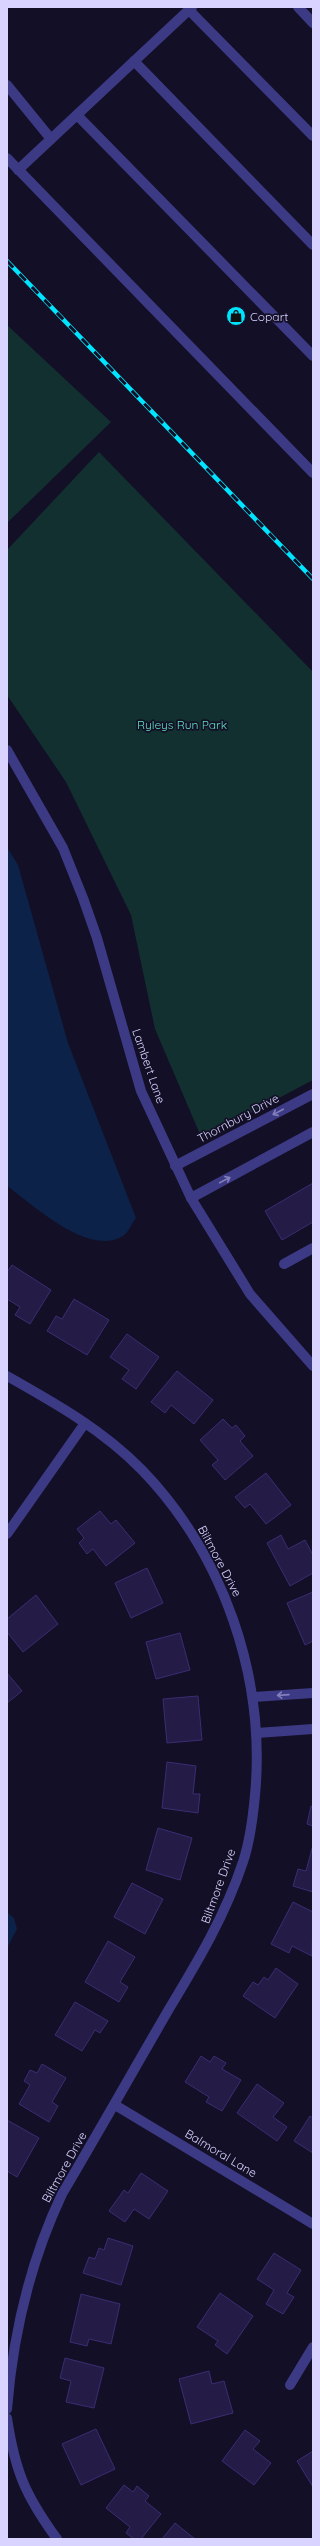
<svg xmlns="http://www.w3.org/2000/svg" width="320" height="2546" font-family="Quicksand,sans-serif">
<rect width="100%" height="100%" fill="#130f26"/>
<!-- green -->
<g fill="#12302f">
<path d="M7 325 111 422 7 523Z"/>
<path d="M99 452 313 672V1080L202 1139 155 1029 131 915 66 782 7 695V550Z"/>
</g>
<!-- water -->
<g fill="#0c2248">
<path d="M7 847 18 865 68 1043 136 1218C132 1223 128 1233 123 1236 88 1257 35 1206 7 1186Z"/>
<path d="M7 1912 14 1918 17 1929 7 1948Z"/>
</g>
<!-- building -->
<g fill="#241b47" stroke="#3b2d73">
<path d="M313 1183V1222L282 1240 265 1211Z"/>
<path d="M12 1265 51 1290 30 1324 15 1315 20 1307 7 1299V1272Z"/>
<path d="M74 1299 109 1320 87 1355 47 1331 56 1316 62 1319Z"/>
<path d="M127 1334 159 1357 136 1389 122 1379 129 1370 110 1357Z"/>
<path d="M177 1371 213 1400 194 1424 171 1405 165 1413 151 1402Z"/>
<path d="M223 1419 232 1428 236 1425 245 1436 240 1441 253 1456 225 1480 212 1465 218 1460 200 1440Z"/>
<path d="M266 1473 291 1505 266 1524 250 1504 245 1508 235 1497Z"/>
<path d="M100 1511 111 1524 116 1520 135 1543 106 1566 93 1549 87 1554 79 1543 84 1538 77 1529Z"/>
<path d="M281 1535 288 1549 305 1540 313 1555V1573L290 1586 267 1543Z"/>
<path d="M147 1568 163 1603 131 1618 115 1583Z"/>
<path d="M313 1592V1641L305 1645 287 1603Z"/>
<path d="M36 1595 58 1624 23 1652 7 1632V1619Z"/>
<path d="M180 1633 190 1670 156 1679 146 1642Z"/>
<path d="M7 1673 22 1691 7 1703Z"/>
<path d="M198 1696 202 1740 167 1743 163 1699Z"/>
<path d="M167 1762 196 1766 193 1794H200L198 1813 162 1808Z"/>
<path d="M311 1806 313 1807V1826L307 1824Z"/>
<path d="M158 1828 192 1838 180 1880 146 1870Z"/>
<path d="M313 1845V1892L293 1886 298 1869 306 1871Z"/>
<path d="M132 1883 163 1899 145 1934 114 1917Z"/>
<path d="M293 1902 313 1912 312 1956 292 1946 289 1953 271 1944Z"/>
<path d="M108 1941 135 1957 120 1982 128 1987 119 2002 85 1982Z"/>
<path d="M276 1968 298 1984 275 2018 243 1996 253 1982 258 1985 264 1977 268 1980Z"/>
<path d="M75 2002 108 2021 100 2033 95 2030 82 2051 55 2035Z"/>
<path d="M201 2056 210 2062 214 2056 226 2063 222 2069 241 2080 222 2111 206 2102 209 2097 185 2082Z"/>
<path d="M42 2064 66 2078 52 2102 58 2106 49 2122 19 2104 30 2085 24 2081 30 2070 37 2073Z"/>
<path d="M257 2084 284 2103 273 2117 287 2127 277 2141 237 2113Z"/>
<path d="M310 2116 313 2118V2153L294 2141Z"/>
<path d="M7 2120 39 2138 17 2177 7 2171Z"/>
<path d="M141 2173 168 2191 149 2219 134 2209 125 2222 109 2211 124 2190 128 2193Z"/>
<path d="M108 2238 133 2246 121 2285 83 2273 89 2257 95 2259 99 2248 104 2250Z"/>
<path d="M274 2253 301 2270 287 2293 294 2297 283 2314 266 2304 274 2290 257 2279Z"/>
<path d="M220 2293 253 2316 227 2354 215 2345 218 2341 197 2327Z"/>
<path d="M81 2294 120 2304 111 2344 89 2339 87 2346 70 2342Z"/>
<path d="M65 2358 104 2368 94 2408 66 2402 71 2381 60 2378Z"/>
<path d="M209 2371 212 2384 224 2381 233 2413 191 2424 179 2379Z"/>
<path d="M96 2429 115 2469 81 2485 62 2444Z"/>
<path d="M245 2430 260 2441 253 2449 271 2463 254 2485 222 2461Z"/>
<path d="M313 2451V2487L297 2461Z"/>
<path d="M124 2485 133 2492 137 2486 149 2496 145 2501 161 2514 141 2539H134L126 2533 130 2527 106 2508Z"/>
<path d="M175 2523 195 2539H162Z"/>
</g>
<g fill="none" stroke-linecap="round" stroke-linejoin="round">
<!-- service -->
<g stroke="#3d3a85" stroke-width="10">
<path d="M298 7 313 23"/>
<path d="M189 10 313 136"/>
<path d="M134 61 313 245"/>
<path d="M7 85 51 139"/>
<path d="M77 115 313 356"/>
<path d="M7 158 313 473"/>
<path d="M18 170 192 7"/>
<path d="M284 1264 313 1248"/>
</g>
<!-- minor -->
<g stroke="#3d3a85" stroke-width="10">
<path d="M7 750 63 848 83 898 97 938 141 1091 191 1198 250 1294 313 1366"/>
<path d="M175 1166 313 1094"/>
<path d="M191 1198 313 1132"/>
<path d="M7 1376C55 1403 103 1430 142 1470 224 1555 266 1678 255 1795 253 1817 250 1841 243 1862 225 1916 198 1961 169 2009 133 2071 98 2133 62 2194 30 2262 13 2334 7 2409"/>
<path d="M7 1534 85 1423"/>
<path d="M253 1697 313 1693"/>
<path d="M257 1733 313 1729"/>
<path d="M115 2105 313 2224"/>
<path d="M290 2385 313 2347"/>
<path d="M7 2418C15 2471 25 2495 57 2539"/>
</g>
<defs>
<path id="rail" d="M7 261 313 579"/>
</defs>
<!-- rail casing -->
<use href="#rail" stroke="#00e5ff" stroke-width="4.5"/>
<!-- rail -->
<use href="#rail" stroke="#130f26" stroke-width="3" stroke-dasharray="9" stroke-linecap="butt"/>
</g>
<!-- one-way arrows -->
<defs><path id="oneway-shaft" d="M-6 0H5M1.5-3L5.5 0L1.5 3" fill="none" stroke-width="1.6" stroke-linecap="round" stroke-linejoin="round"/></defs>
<g stroke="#837fbc">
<use href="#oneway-shaft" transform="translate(278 1112) rotate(152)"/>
<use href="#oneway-shaft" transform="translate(225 1180) rotate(-28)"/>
<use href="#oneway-shaft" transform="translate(283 1695) rotate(176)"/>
</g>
<!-- icons -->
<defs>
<symbol id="shop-disc" viewBox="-11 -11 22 22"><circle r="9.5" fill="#00e5ff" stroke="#130f26"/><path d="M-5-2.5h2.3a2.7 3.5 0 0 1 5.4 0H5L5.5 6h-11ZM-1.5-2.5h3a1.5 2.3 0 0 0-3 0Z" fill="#111"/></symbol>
</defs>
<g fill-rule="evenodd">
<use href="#shop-disc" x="225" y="305" width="22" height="22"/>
</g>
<g text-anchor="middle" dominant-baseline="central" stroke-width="3.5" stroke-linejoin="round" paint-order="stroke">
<!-- poi labels -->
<g font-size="12" fill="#d9d4ff" stroke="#130f26" text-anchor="start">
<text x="250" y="316">Copart</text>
</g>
<!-- park labels -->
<g font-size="12" fill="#5fe0c0" stroke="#130f26">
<text x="182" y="724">Ryleys Run Park</text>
</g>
<!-- street labels -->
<g font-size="12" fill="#d9d4ff" stroke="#130f26">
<text transform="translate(149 1066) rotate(71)">Lambert Lane</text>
<text transform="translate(238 1118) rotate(-28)">Thornbury Drive</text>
<text transform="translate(220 1561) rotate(62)">Biltmore Drive</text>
<text transform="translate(218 1886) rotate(-70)">Biltmore Drive</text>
<text transform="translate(221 2153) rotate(31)">Balmoral Lane</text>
<text transform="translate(64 2167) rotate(-61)">Biltmore Drive</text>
</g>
</g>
<!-- border -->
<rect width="320" height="2546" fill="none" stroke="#d9d4ff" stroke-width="16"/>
</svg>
